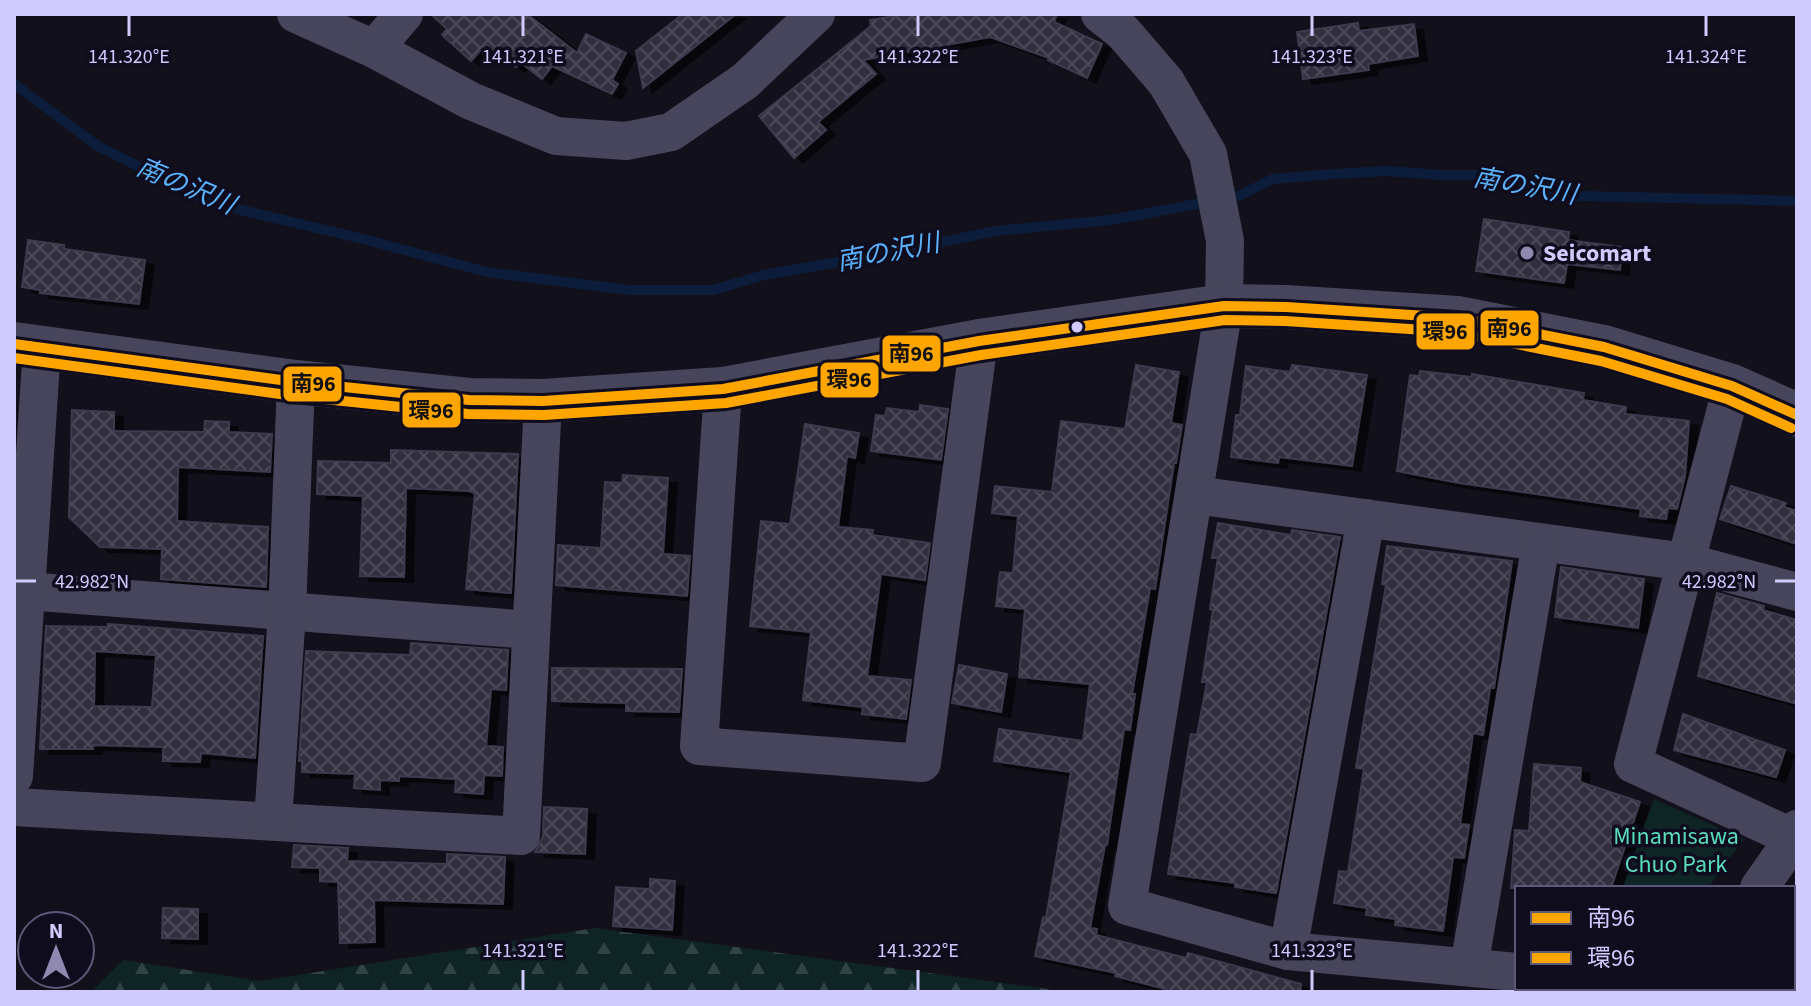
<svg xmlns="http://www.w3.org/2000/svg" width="1811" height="1006" font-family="'Source Sans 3','Noto Sans JP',sans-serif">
<defs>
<pattern id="forest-firs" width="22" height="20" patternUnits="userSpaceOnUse" patternTransform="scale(2)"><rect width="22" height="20" fill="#0f2525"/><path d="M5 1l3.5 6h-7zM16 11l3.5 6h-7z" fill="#314346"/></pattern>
<pattern id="building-cross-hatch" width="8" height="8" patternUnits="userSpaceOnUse" patternTransform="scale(2)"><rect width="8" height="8" fill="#302d3d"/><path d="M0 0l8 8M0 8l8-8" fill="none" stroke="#4d4a5a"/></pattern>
<filter id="shadow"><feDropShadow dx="9" dy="5" stdDeviation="0" flood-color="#0009"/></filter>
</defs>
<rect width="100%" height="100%" fill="#12101a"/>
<!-- forest -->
<path fill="url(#forest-firs)" d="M595 928 1070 992H91L123 960 260 981Z"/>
<!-- park -->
<path fill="#0f2525" d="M1654 799 1744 839 1708 888H1622Z"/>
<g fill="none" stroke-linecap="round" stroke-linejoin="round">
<!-- stream -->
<path stroke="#0c1d3b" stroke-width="10" d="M14 84 98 146 212 203 363 239 487 272 629 290H713L764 275 900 251 995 231 1111 220 1239 196 1273 179 1334 174 1387 171 1441 175H1489L1534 190 1580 196 1797 201"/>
</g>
<!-- building -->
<g fill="url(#building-cross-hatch)" stroke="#3e3a4e" stroke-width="2" fill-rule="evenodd" filter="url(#shadow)">
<path d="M431 14H527L577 53 586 34 626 53 612 80 618 84 612 94 552 66 542 79 520 62 516 67 486 44 471 61 442 35 447 29Z"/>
<path d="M683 14H736L643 88 636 51Z"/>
<path d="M907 14H1057L1054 22 1102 44 1087 78 1048 60 1049 58 990 37 863 60 876 74 818 122 826 130 794 158 759 116 871 26 870 20Z"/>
<path d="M1358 23 1359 31 1414 24 1418 56 1368 64 1369 70 1303 79 1297 32Z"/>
<path d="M1484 219 1569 232 1568 240 1622 247 1620 270 1567 264 1564 283 1476 271Z"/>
<path d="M28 240 64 245V249L145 260 139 304 40 293V290L22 287Z"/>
<path d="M1136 365 1179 372 1171 423 1182 425 1176 463H1174L1155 589 1150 588 1132 694H1135L1130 730 1124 729 1107 845H1105L1090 928 1097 929 1096 935 1186 958 1188 953 1301 984 1300 992H1177L1115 976 1116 973 1035 956 1043 917 1046 918 1071 772 994 761 999 729 1083 741 1090 684 1019 677 1025 609 996 606 1000 572 1013 573 1018 516 992 513 995 486 1052 492 1061 421 1125 429Z"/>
<path d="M1292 365 1367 375 1352 466 1279 457 1278 463 1231 457 1236 415H1240L1246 366 1290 372Z"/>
<path d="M1420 371 1472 377V374L1584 393 1583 400 1626 407 1625 414 1689 421 1685 476 1677 509 1668 508 1666 519 1640 516 1641 509 1459 483 1397 471 1410 375 1419 376Z"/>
<path d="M920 405 948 409 941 460 871 451 876 415 885 416 887 408 919 412Z"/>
<path d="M72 410 114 412V431L204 432 205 421 229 422V432L272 434 270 472 178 467 177 521 268 527 266 587 161 579 162 549 100 547 69 517Z"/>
<path d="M805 424 859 433 855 458 847 456 838 527 873 530 872 535 930 543 925 580 881 574 867 676 911 680 906 719 862 714 863 707 803 700 811 632 750 626 761 521 790 524Z"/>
<path d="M391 450 518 454 511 593 466 589 475 493 469 491 406 488 404 577 360 576 363 496 317 494 318 461 391 463Z"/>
<path d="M623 475 668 478 663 554 690 556 687 596 556 585 558 545 601 548 605 482 622 483Z"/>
<path d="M1731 486 1786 503 1784 507 1797 511V544L1720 519Z"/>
<path d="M1218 523 1291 535 1292 530 1340 537 1276 893 1235 887V883L1168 874 1191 734 1197 735 1207 682H1202L1213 610 1210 609 1218 558H1212Z"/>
<path d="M1387 546 1512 561 1494 688H1490L1483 735 1473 733 1460 824 1469 825 1464 858 1453 857 1443 931 1395 925 1396 919 1366 915 1367 908 1334 903 1339 871 1348 872 1364 769 1356 768 1386 585 1382 584Z"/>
<path d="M1561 567 1644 579 1638 628 1555 617Z"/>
<path d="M1717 593 1764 606 1763 610 1797 620V704L1698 676Z"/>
<path d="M108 624 263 636 255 758 201 753 200 762 163 761V747L93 745V749H40L46 626 108 627ZM95 651 156 655 152 707 94 706Z"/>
<path d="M411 643 508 650 506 690 491 689 486 746 503 747 502 776 484 775 483 794 455 792 456 779 399 776V781L380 780V790L354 788 355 774 302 772V761H299L306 651 410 655Z"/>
<path d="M959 665 1007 674 1001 712 952 703Z"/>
<path d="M552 668 682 669 679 712 626 711V703L552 701Z"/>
<path d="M1683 714 1785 750 1776 777 1674 750Z"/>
<path d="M1534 764 1581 768 1580 782 1640 802 1611 888H1511L1515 830 1529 831Z"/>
<path d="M544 807 587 809 585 854 535 852 543 837Z"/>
<path d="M294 845 348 848 347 861 447 864V854L505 857 503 904 374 900 375 942 340 943 338 882 320 881V868L292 867Z"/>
<path d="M650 879 675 881 672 930 613 926 616 887 650 889Z"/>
<path d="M163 908 198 909V939L162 938Z"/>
</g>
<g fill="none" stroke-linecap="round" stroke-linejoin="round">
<!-- minor -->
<g stroke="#46455b" stroke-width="38">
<path d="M296 14 374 49 471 101 556 136 626 141 671 132 745 81 816 14"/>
<path d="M1100 14 1123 32 1166 82 1208 154 1225 241 1224 306 1127 906 1288 951 1517 972"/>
<path d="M374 49 404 14"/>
<path d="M1732 386 1633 764 1794 838"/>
<path d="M723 389 699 746 922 763 979 341"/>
<path d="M1195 495 1686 562 1797 592"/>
<path d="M14 590 531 630"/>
<path d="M14 776 42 347"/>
<path d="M14 807 521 836 543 401"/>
<path d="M273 821 287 612 296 382"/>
<path d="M1759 888 1794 838 1797 829"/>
<path d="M1288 951 1366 518"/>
<path d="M1469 967 1541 543"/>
</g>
<!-- tertiary -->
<path stroke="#46455b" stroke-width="44" d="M14 344 296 382 469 400 543 401 723 389 979 341 1224 306 1286 307 1458 318 1604 347 1732 386 1797 415"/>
<defs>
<path id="bus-1" d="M14 344 296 382 469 400 543 401 723 389 979 341 1224 306 1286 307 1458 318 1604 347 1732 386 1797 415"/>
<path id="bus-2" d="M14 358 295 396 468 414 544 415 726 403 981 355 1225 320 1285 321 1456 332 1601 361 1727 399 1791 428"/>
</defs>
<!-- bus-1 casing -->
<use href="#bus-1" stroke="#0f0c1e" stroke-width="16"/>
<!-- bus-2 casing -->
<use href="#bus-2" stroke="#0f0c1e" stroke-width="16"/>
<!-- bus-1 -->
<use href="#bus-1" stroke="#ffa500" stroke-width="10"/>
<!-- bus-2 -->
<use href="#bus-2" stroke="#ffa500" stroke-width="10"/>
</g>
<!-- ticks -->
<path fill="none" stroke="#d0cafe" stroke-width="3" d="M129 16V36M523 16V36M918 16V36M1312 16V36M1706 16V36M16 581H36M1775 581H1795M523 970V990M918 970V990M1312 970V990"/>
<!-- markers -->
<circle fill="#8e89ae" stroke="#0f0c1e" stroke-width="3" cx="1527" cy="253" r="8"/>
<circle fill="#d0cafe" stroke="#0f0c1e" stroke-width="3" cx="1077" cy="327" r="7"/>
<g text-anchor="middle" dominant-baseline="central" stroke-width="7" stroke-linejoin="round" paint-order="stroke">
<!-- poi labels -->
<g font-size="24" font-weight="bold" fill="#d0cafe" stroke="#0f0c1e" text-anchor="start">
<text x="1543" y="253">Seicomart</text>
</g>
<!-- park labels -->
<g font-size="24" fill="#58ddbb" stroke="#0f0c1e">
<text x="1676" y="836">Minamisawa<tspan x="1676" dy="28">Chuo Park</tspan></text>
</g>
<!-- water labels -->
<g font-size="26" font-style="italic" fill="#5ab2fd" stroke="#0f0c1e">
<text transform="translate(186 186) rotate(23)">南の沢川</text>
<text transform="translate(1525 186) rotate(10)">南の沢川</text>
<text transform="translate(888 252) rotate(-11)">南の沢川</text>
</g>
</g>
<g font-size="20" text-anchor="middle" fill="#d0cafe" stroke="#0f0c1e" stroke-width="7" stroke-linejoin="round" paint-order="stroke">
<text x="129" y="63">141.320°E</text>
<text x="523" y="63">141.321°E</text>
<text x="918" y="63">141.322°E</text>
<text x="1312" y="63">141.323°E</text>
<text x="1706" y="63">141.324°E</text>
<text x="92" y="588">42.982°N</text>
<text x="1719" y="588">42.982°N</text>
<text x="523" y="957">141.321°E</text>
<text x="918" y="957">141.322°E</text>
<text x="1312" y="957">141.323°E</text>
</g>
<g stroke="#0f0c1e" stroke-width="3">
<rect x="1479" y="309" width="61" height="38" rx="8" fill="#ffa500"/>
<rect x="1415" y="312" width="61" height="39" rx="8" fill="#ffa500"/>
<rect x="881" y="334" width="61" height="39" rx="8" fill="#ffa500"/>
<rect x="819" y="361" width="61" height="38" rx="8" fill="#ffa500"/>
<rect x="282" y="365" width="61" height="38" rx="8" fill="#ffa500"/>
<rect x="401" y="391" width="61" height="38" rx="8" fill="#ffa500"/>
</g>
<g font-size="22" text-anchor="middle" font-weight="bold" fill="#111">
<text x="1509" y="336">南96</text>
<text x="1445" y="339">環96</text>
<text x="911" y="361">南96</text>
<text x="849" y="387">環96</text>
<text x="313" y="391">南96</text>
<text x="431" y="418">環96</text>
</g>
<!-- border -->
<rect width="1811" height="1006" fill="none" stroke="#d0cafe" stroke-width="32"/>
<!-- legend -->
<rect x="1515" y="886" width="280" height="104" fill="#0f0c1e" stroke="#5c5878" stroke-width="2"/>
<rect x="1531" y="912" width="40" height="12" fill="#ffa500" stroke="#5c5878" stroke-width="2"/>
<text x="1587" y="926" font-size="24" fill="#d0cafe">南96</text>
<rect x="1531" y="952" width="40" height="12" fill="#ffa500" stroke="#5c5878" stroke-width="2"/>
<text x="1587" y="966" font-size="24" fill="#d0cafe">環96</text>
<!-- north arrow -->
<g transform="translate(56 950)"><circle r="38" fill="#0f0c1e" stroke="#5c5878" stroke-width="2"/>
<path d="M0-6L14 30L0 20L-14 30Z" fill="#8e89ae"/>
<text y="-12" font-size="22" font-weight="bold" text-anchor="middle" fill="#d0cafe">N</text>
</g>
</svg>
